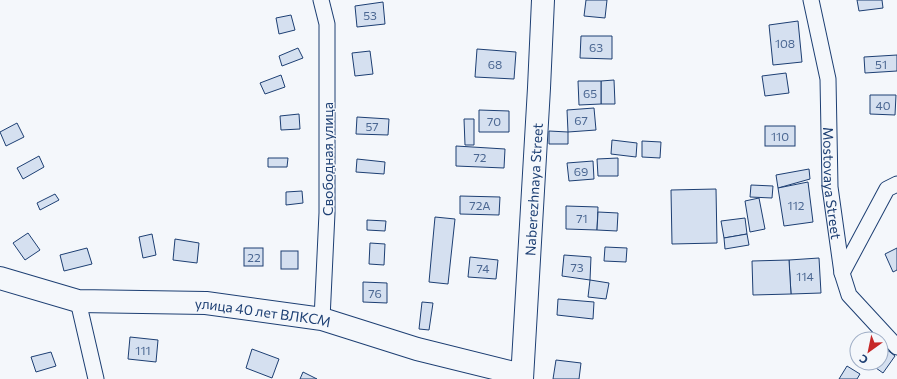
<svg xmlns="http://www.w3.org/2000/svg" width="897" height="379" font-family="Commissioner,sans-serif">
<rect width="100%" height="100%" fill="#f4f7fb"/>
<!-- building -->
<g fill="#d5e0f0" stroke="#1d3f73">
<path d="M586 0H607L605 18 584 16Z"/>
<path d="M857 0H882L883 8 859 11Z"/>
<path d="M383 2 385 24 357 27 355 6Z"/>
<path d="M291 15 295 30 279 34 276 18Z"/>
<path d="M798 21 802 62 773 65 769 25Z"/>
<path d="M581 36H612V59L580 58Z"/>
<path d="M298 48 303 58 282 66 279 56Z"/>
<path d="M477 49 516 52 514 79 475 77Z"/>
<path d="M370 51 373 74 355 76 352 53Z"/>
<path d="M897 55V71L865 73 864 57Z"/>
<path d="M786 73 789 93 765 96 762 76Z"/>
<path d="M281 75 285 87 265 94 260 83Z"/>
<path d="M614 80 615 104H601V81Z"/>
<path d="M578 81H601V104L579 105Z"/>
<path d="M870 95H896L895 115 870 114Z"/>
<path d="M594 108 596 130 568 132 567 110Z"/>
<path d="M479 110 509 111V132H479Z"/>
<path d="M299 114 300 129 281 130 280 116Z"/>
<path d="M357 117 389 119 388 135 356 134Z"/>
<path d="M464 119H474V145H465Z"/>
<path d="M17 123 24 137 6 146 0 132Z"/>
<rect x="765" y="126" width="30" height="20"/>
<path d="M549 131 568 132V144H549Z"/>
<path d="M612 140 637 143 636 157 611 154Z"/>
<path d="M642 141 661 142 660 158 642 157Z"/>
<path d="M456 146 505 149 504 168 456 166Z"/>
<path d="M39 156 44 167 23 179 17 168Z"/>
<path d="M268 158H288L287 167H268Z"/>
<path d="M618 158V176H598L597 159Z"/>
<path d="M357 159 385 162 384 174 356 172Z"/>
<path d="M593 161 594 179 569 181 567 163Z"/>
<path d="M809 169 810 179 778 188 776 175Z"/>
<path d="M808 182 813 222 784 226 778 188Z"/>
<path d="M751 185 773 186 772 198 750 197Z"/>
<path d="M716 189 717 243 672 244 671 190Z"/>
<path d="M302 191 303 203 286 205V192Z"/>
<path d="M55 194 59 200 40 210 37 203Z"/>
<path d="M460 196 500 197 499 215 460 214Z"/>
<path d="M759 198 765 229 750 232 745 201Z"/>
<path d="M566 206 598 207 597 230 566 229Z"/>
<path d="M598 212 618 213 617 231 597 230Z"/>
<path d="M435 217 455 219 448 284 429 282Z"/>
<path d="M745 218 747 234 724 238 721 221Z"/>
<path d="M367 220 386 221 385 231 367 230Z"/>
<path d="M28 233 40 250 25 260 13 243Z"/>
<path d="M152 234 156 255 143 258 139 237Z"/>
<path d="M747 234 749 245 725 249 724 238Z"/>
<path d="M175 239 199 243 197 263 173 260Z"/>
<path d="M370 243 385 244 384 265 369 264Z"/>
<path d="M605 247 627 248 626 262 604 261Z"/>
<path d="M87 248 92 264 64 271 60 255Z"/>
<rect x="244" y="248" width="19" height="18"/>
<path d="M897 248V270L893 272 885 254Z"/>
<rect x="281" y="251" width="17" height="18"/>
<path d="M564 255 591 257 590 280 562 276Z"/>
<path d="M470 257 498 260 496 279 468 277Z"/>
<path d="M819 258 821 293 791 294 789 260Z"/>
<path d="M789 260 791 294 753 295 752 261Z"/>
<path d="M590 280 609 283 606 299 588 297Z"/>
<path d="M363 282 387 283V303L363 302Z"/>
<path d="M558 299 594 302 593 319 557 315Z"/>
<path d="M422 302 433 303 429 330 419 329Z"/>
<path d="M130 337 158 340 156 362 128 359Z"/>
<path d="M881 345 895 356 883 373 869 363H881Z"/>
<path d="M252 349 279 359 272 378 246 368Z"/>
<path d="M51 352 56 366 36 372 31 357Z"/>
<path d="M556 360 581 363 579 379H553Z"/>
<path d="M847 366 860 374 857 379H839Z"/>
<path d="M303 372 317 379H300Z"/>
</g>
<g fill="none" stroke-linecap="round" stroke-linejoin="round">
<defs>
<g id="street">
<path d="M321 0 327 24V213L322 319"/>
<path id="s1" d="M811 0 828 79 830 187 842 273 849 295 897 347"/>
<path d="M842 273 887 189 897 184"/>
<path d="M78 301 96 379"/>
</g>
<g id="secondary">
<path id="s2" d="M0 278 78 301 206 303 322 319 417 349 522 375"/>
<path id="s3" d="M522 379 539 88 543 0"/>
</g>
</defs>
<!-- street casing -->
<use href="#street" stroke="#1d3f73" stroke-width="17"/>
<!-- secondary casing -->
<use href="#secondary" stroke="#1d3f73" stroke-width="24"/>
<!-- street -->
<use href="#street" stroke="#f4f7fb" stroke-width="15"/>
<!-- secondary -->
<use href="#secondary" stroke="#f4f7fb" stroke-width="22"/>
</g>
<g text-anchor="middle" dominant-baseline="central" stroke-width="3" stroke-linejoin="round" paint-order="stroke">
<!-- number labels -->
<g font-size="12" fill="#4b6792">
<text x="370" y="15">53</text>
<text x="785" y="43">108</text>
<text x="596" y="47">63</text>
<text x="495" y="64">68</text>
<text x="881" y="64">51</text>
<text x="590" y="93">65</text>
<text x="883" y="105">40</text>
<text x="581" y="120">67</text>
<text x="494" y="121">70</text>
<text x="372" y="126">57</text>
<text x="780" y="136">110</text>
<text x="480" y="157">72</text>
<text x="581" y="171">69</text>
<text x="480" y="205">72А</text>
<text x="796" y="205">112</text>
<text x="582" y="218">71</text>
<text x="254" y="257">22</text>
<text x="577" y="267">73</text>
<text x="483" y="268">74</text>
<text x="805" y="276">114</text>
<text x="375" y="293">76</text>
<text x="143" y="350">111</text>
</g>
<!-- street labels -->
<g font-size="14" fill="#1d3f73" stroke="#f4f7fb">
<text transform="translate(327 159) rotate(-90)">Свободная улица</text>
<text stroke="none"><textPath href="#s1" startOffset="185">Mostovaya Street</textPath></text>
<text stroke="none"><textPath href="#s3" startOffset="190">Naberezhnaya Street</textPath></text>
<text stroke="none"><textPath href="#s2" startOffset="267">улица 40 лет ВЛКСМ</textPath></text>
</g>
</g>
<!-- north arrow -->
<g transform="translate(869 351) rotate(213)"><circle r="19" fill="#f4f7fb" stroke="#9eadc5"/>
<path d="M0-3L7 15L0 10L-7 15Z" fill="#c62828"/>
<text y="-6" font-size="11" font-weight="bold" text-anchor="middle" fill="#1d3f73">С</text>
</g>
</svg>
